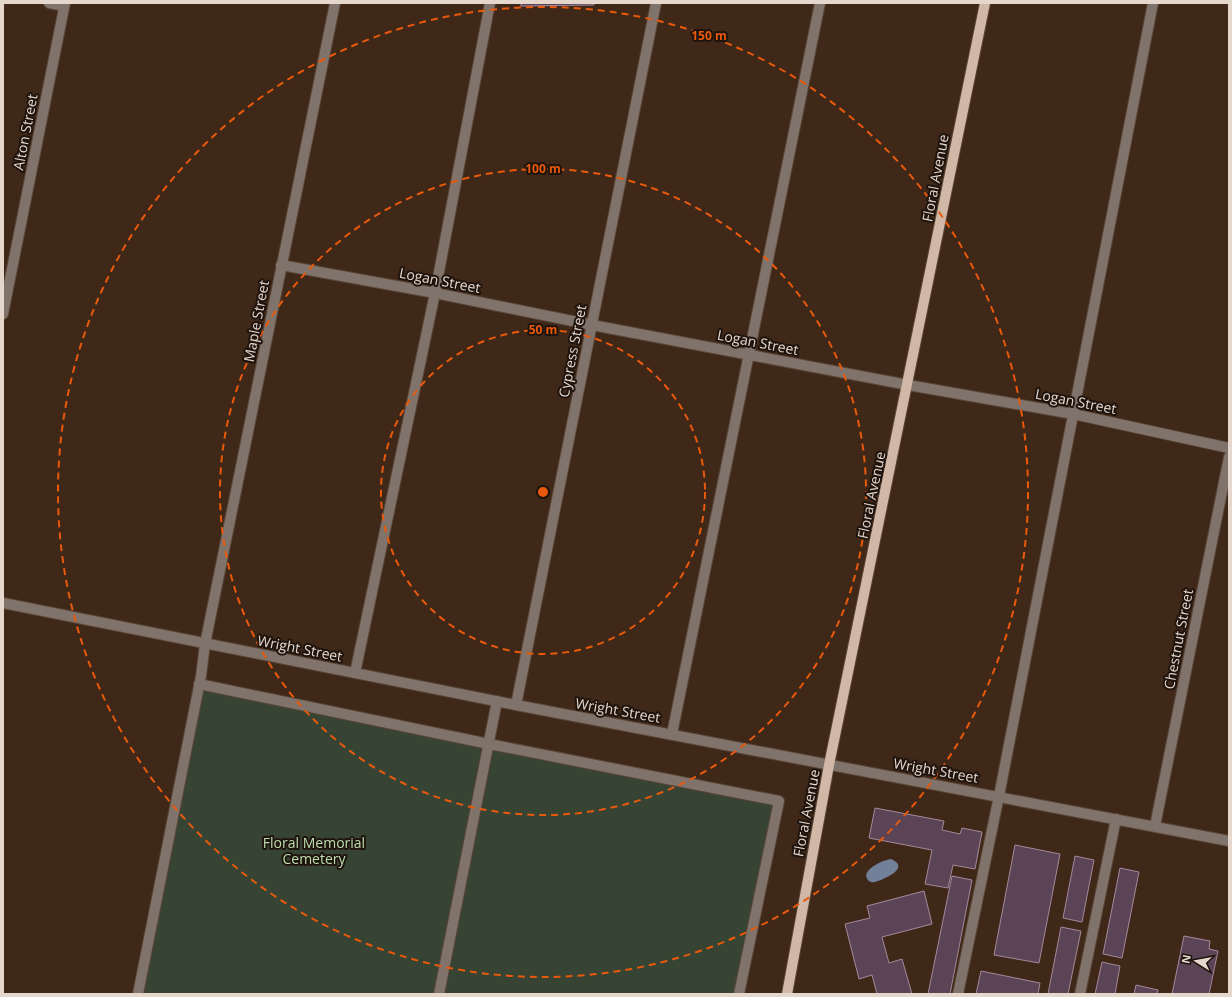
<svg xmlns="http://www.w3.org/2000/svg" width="1232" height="997" font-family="'Open Sans',sans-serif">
<rect width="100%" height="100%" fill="#3f2818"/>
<!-- green -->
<path fill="#384433" d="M199 681 782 796 744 994H135Z"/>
<!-- water -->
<path fill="#72809a" d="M891 859C912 868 882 880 875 882 869 883 867 880 866 875 868 867 883 860 891 859Z"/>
<!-- building -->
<g fill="#5c4457" stroke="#a4899d">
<path d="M521 3H594V5L521 6Z"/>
<path d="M875 808 944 821 942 830 960 834 962 828 982 832 975 869 953 865 948 888 925 884 932 850 869 838Z"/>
<path d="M1015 845 1060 854 1039 963 994 955Z"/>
<path d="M1075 856 1094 860 1082 922 1063 918Z"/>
<path d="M1120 868 1139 872 1122 958 1103 954Z"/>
<path d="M952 876 972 880 950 994H928Z"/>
<path d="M924 891 932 924 882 937 889 963 902 959 912 994H877L872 975 859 979 845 924 870 918 867 906Z"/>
<path d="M1061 927 1081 931 1068 994H1048Z"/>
<path d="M1184 936 1210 941 1209 949 1218 951 1209 994H1172Z"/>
<path d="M1102 962 1120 966 1115 994H1095Z"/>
<path d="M981 971 1040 983 1038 994H976Z"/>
<path d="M1136 985 1158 990 1157 994H1134Z"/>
</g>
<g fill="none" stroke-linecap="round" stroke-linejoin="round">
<defs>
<g id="minor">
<path d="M49 3 64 6"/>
<path d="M281 265 435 293 592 325 908 385 1073 414 1229 448"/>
<path d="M3 314 65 3"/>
<path d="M3 603 516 705 1229 841"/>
<path d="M355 673 435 293 490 3"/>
<path d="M199 684 489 744 779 801 739 994"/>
<path d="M516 705 656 3"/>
<path d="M672 734 820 3"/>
<path d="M1155 826 1229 457"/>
<path d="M138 994 201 676 205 644 335 3"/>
<path d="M439 994 497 701"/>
<path d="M958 994 999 796 1153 3"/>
<path d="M1080 994 1116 819"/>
</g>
<path id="major" d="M787 994 829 765 985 3"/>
</defs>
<!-- minor casing -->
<use href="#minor" stroke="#5a4435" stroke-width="12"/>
<!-- major casing -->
<use href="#major" stroke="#5a4435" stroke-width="12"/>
<!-- minor -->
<use href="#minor" stroke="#7f736b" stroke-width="10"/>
<!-- major -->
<use href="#major" stroke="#d0b7a6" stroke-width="10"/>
</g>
<!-- distance rings -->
<g fill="none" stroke="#e8590c" stroke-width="2" stroke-dasharray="7 5">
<circle cx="543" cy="492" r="162"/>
<circle cx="543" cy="492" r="323"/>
<circle cx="543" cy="492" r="485"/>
</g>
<g text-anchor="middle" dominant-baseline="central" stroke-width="4" stroke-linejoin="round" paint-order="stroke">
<!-- street labels -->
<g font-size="14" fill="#e6d7cd" stroke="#1e140d">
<text transform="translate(25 132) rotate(-79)">Alton Street</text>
<text transform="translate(935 178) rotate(-79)">Floral Avenue</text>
<text transform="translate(440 280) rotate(11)">Logan Street</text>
<text transform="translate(256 321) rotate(-79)">Maple Street</text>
<text transform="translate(758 342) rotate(11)">Logan Street</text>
<text transform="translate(572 351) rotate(-79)">Cypress Street</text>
<text transform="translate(1076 401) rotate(11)">Logan Street</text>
<text transform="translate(871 495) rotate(-78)">Floral Avenue</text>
<text transform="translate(1178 639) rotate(-79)">Chestnut Street</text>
<text transform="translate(300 648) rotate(11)">Wright Street</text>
<text transform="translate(618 710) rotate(10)">Wright Street</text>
<text transform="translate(936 770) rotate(10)">Wright Street</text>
<text transform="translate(806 813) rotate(-79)">Floral Avenue</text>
</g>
<!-- park labels -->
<g font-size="14" fill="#bddeae" stroke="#1e140d">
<text x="314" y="842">Floral Memorial<tspan x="314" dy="16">Cemetery</tspan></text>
</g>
</g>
<circle cx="543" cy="492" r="6" fill="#e8590c" stroke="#1e140d" stroke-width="2"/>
<g font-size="12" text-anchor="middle" font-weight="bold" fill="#e8590c" stroke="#1e140d" stroke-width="4" stroke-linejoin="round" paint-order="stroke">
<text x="709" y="40">150 m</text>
<text x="543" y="173">100 m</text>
<text x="543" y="334">50 m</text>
</g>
<!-- border -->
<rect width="1232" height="997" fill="none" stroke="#e6d7cd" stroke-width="8"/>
<!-- north arrow -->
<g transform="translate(1196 961) rotate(281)" stroke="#1e140d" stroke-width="3" paint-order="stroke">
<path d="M0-3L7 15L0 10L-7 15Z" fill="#e6d7cd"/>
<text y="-6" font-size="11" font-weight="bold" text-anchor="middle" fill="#e6d7cd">N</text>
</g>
</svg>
